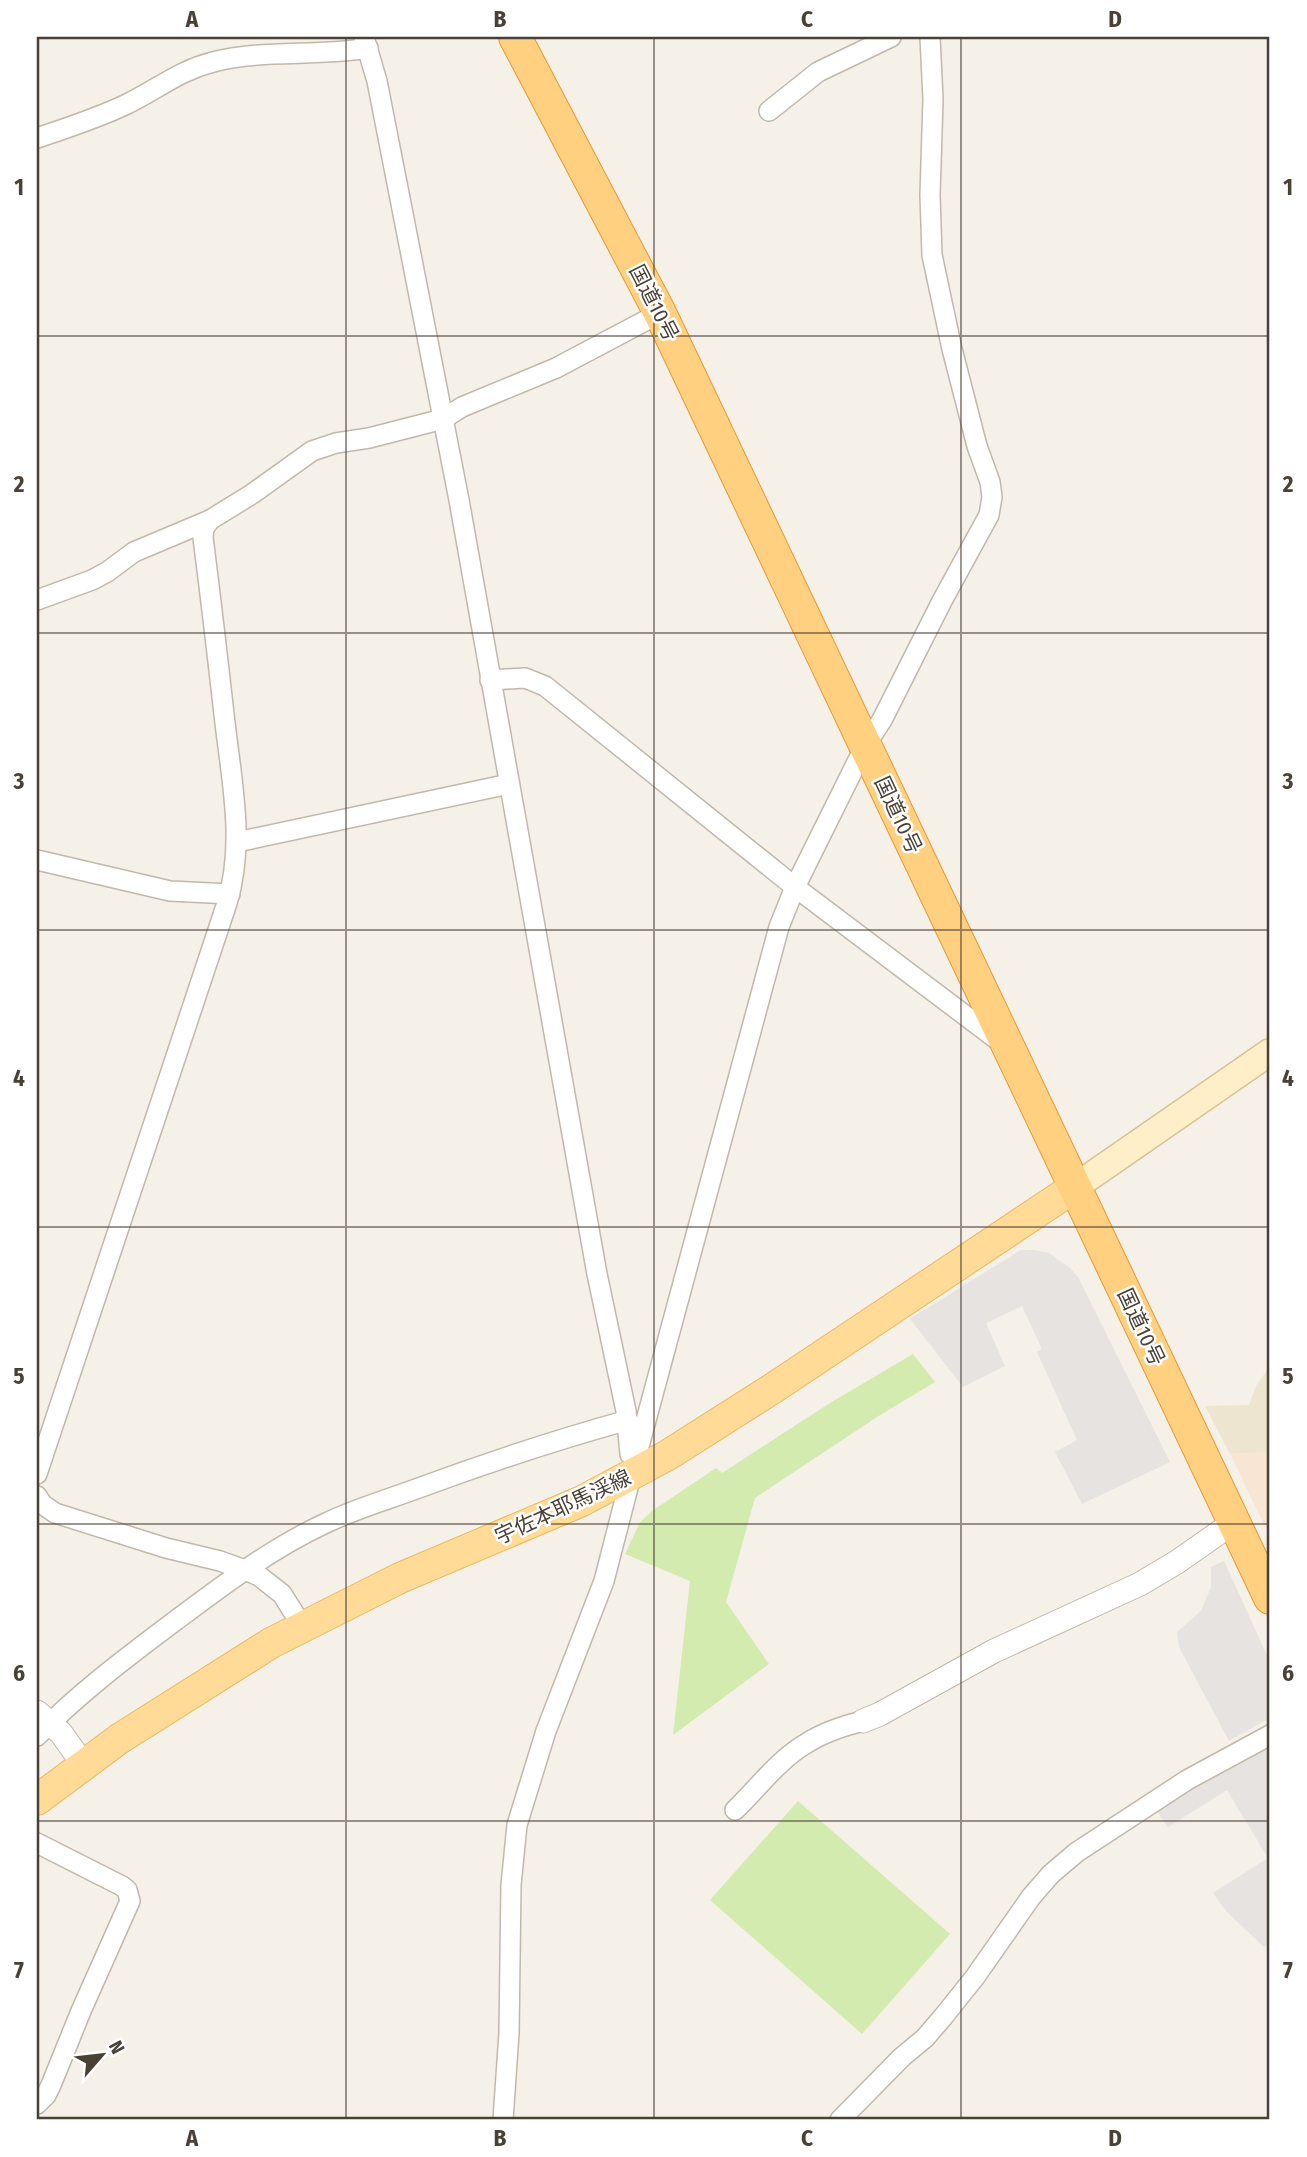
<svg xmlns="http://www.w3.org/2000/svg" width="1307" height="2157" font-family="'Fira Sans Condensed','Noto Sans JP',sans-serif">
<rect width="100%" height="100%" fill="#f5f0e8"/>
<!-- commercial -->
<path fill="#f7e6d3" d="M1270 1452V1537L1230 1454Z"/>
<!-- education -->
<path fill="#eee5d1" d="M1270 1366V1452L1230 1454 1205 1406 1249 1405 1256 1386Z"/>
<!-- green -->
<g fill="#d3ebaf">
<path d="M913 1354 935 1382 877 1417 755 1498 726 1602 769 1664 673 1735 690 1581 625 1554 640 1522 652 1511 716 1468 722 1473 830 1403Z"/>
<path d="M798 1801 950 1934 862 2034 710 1900Z"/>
</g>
<!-- parking -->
<g fill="#e6e3e0">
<path d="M1021 1250H1034L1049 1253 1070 1268 1078 1277 1170 1462 1082 1504 1055 1452 1077 1440 1037 1352 1042 1349 1022 1306 986 1323 1005 1366 963 1387 910 1319Z"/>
<path d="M1224 1561 1270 1662V1718L1229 1741 1179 1647 1177 1632 1201 1611 1211 1587V1567Z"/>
<path d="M1270 1741V1942L1264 1947 1226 1911 1213 1893 1268 1858 1227 1790 1168 1827 1156 1810 1182 1792Z"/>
</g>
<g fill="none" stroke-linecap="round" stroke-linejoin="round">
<defs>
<g id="minor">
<path d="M364 37 377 81 459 500 597 1274 626 1411 630 1454"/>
<path d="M769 111 818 72 891 37"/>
<path d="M37 138C67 128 98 118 127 104 158 89 178 71 213 62 263 49 317 57 368 48"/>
<path d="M37 600 92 580 107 572 134 552 210 520"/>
<path d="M490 680 525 678 545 686 795 887 1003 1044"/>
<path d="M237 842 509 784"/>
<path d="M37 860 170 891 230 894"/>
<path d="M37 1474 227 903C245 844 232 783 225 723 218 661 211 599 203 538L204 528 210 520 252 494 312 451 336 443 369 438 443 419 462 407 556 368 660 313"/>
<path d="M37 1496 42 1504 55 1513 166 1548 220 1561 245 1570 259 1576 282 1594 302 1626"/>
<path d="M37 1736C79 1693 127 1657 175 1621 223 1585 272 1548 326 1523 355 1509 386 1500 416 1489 486 1463 556 1440 628 1420"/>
<path d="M735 1810C758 1788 779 1759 807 1743 824 1732 843 1726 863 1721"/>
<path d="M37 1843 122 1886 127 1890 130 1901 81 2011 51 2085 46 2095 37 2104"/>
<path d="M503 2120 509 2033 511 1885 517 1825 546 1731 604 1581 631 1476 779 927 795 887 865 746 882 720 942 601 989 515 992 497 990 482 977 446 952 349 932 255 930 195 933 99 930 37"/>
<path d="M840 2120 902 2057 925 2038 943 2017 975 1977 1031 1897 1051 1874 1077 1852 1187 1780 1270 1735"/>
</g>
<g id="tertiary">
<path d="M37 1712 61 1733 83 1764"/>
<path d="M863 1721 880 1714 994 1651 1140 1584 1177 1562 1234 1522"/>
</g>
<path id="secondary" d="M1075 1187 1270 1052"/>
<path id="primary" d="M37 1800 119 1739 271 1643 400 1578 582 1501 668 1455 775 1387 1075 1187"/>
<path id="trunk" d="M515 37 660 313 1270 1598"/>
</defs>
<!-- minor casing -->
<use href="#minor" stroke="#c1b8aa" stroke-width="22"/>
<!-- tertiary casing -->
<use href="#tertiary" stroke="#c1b8aa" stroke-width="25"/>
<!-- secondary casing -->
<use href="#secondary" stroke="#d7c296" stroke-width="29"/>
<!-- primary casing -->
<use href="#primary" stroke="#e9b962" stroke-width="32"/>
<!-- trunk casing -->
<use href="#trunk" stroke="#e59932" stroke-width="34"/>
<!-- minor -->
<use href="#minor" stroke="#fff" stroke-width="19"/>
<!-- tertiary -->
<use href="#tertiary" stroke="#fff" stroke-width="23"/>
<!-- secondary -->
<use href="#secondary" stroke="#ffefc8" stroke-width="26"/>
<!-- primary -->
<use href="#primary" stroke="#ffdb97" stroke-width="30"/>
<!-- trunk -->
<use href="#trunk" stroke="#ffd080" stroke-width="32"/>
</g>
<!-- grid -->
<path fill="none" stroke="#494036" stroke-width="2" stroke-opacity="0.55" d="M346 37V2120M654 37V2120M961 37V2120M37 336H1270M37 633H1270M37 930H1270M37 1227H1270M37 1524H1270M37 1821H1270"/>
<g text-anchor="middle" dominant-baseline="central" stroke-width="5" stroke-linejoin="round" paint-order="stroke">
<!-- street labels -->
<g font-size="21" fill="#494036" stroke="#fff">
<text transform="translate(654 303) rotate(63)">国道10号</text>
<text transform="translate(898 815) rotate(65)">国道10号</text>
<text transform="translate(1141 1327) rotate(65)">国道10号</text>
<text transform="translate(563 1507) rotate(-25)">宇佐本耶馬渓線</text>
</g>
</g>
<!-- border -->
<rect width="1307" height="2157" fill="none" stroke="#ffffff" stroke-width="77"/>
<!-- north arrow -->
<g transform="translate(102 2055) rotate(62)" stroke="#ffffff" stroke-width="5" paint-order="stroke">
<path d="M0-5L12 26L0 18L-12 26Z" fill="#494036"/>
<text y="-10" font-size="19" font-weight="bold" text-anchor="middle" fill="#494036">N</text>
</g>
<rect x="38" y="38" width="1230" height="2080" fill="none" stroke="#494036" stroke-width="2.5"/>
<g font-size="23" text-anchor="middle" font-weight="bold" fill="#494036">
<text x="192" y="27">A</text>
<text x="500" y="27">B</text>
<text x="807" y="27">C</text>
<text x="1115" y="27">D</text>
<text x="19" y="195">1</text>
<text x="1288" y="195">1</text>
<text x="19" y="492">2</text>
<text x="1288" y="492">2</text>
<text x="19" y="789">3</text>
<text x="1288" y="789">3</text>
<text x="19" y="1086">4</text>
<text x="1288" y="1086">4</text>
<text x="19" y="1384">5</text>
<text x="1288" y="1384">5</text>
<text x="19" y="1681">6</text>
<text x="1288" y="1681">6</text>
<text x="19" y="1978">7</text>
<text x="1288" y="1978">7</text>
<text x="192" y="2146">A</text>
<text x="500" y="2146">B</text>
<text x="807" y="2146">C</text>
<text x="1115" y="2146">D</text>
</g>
</svg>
